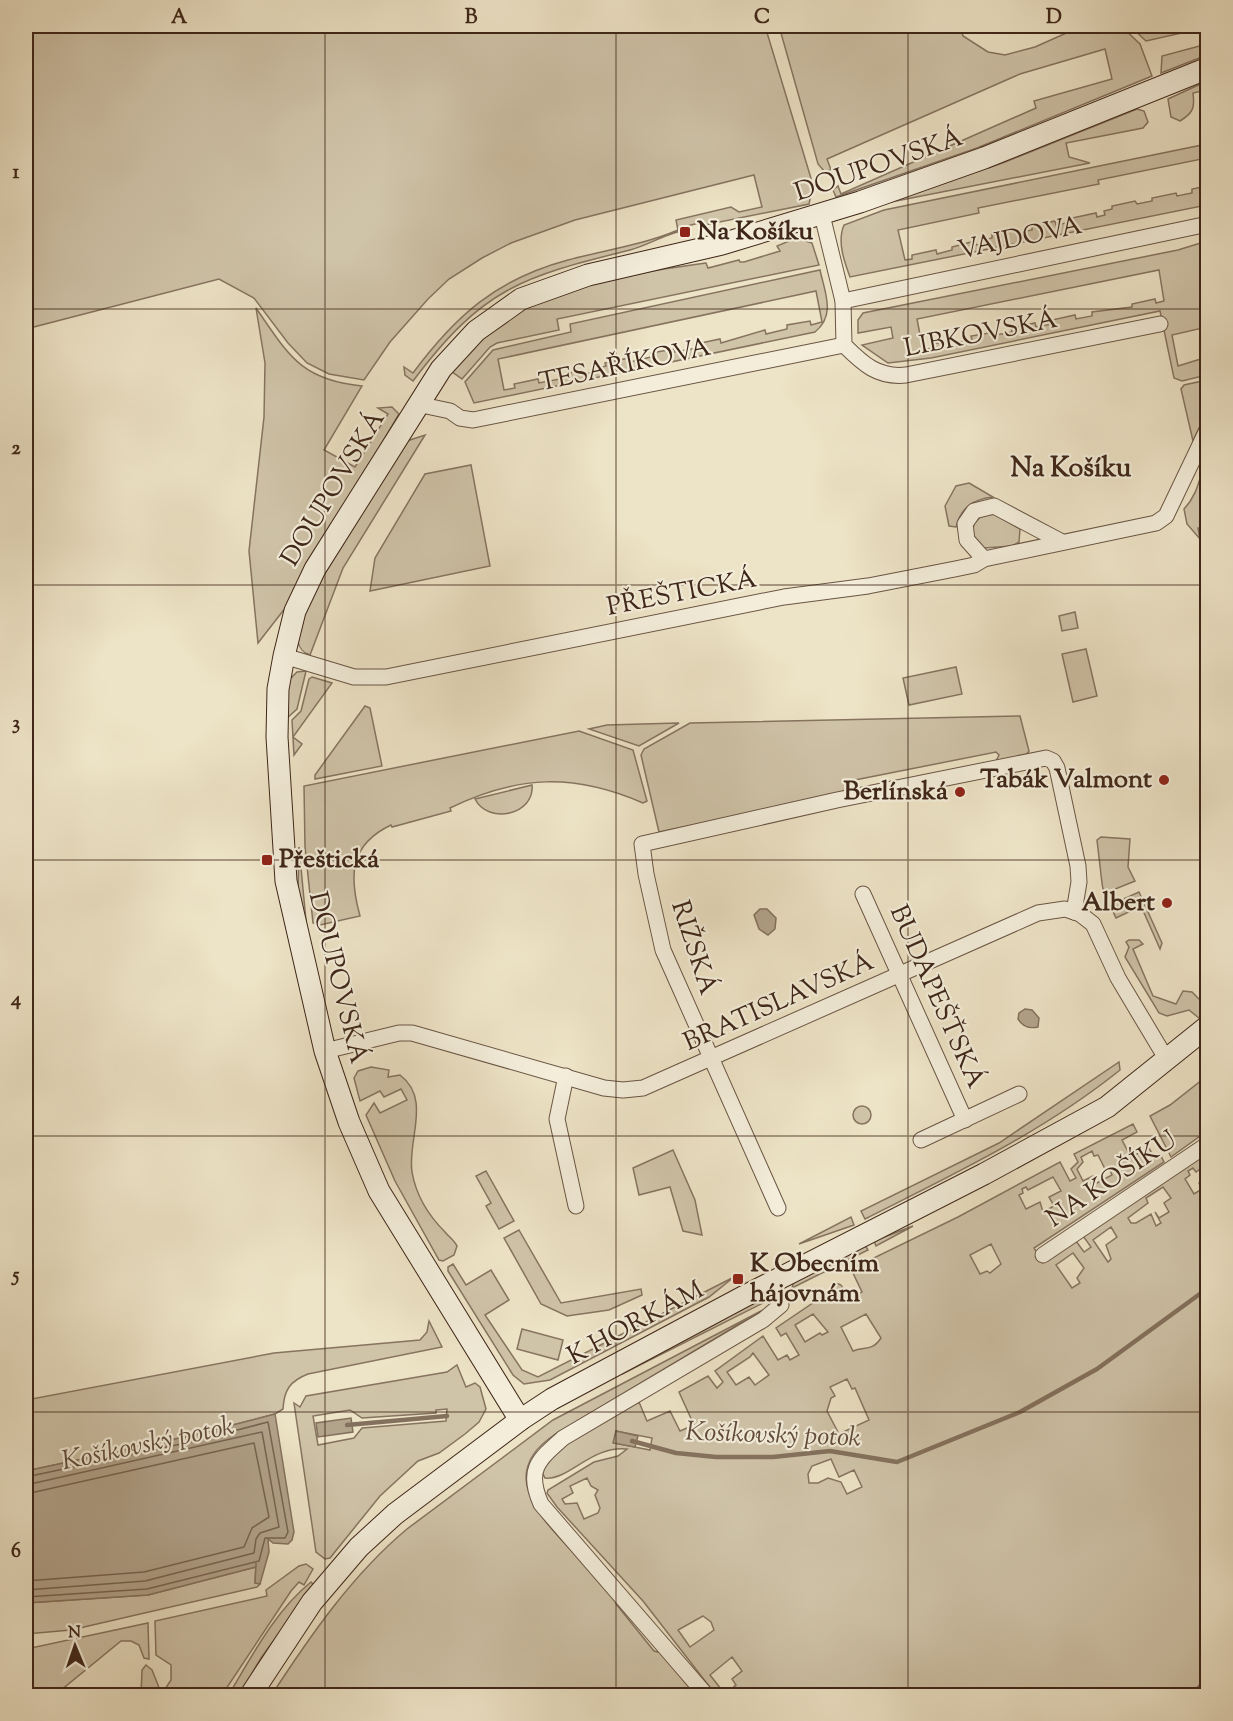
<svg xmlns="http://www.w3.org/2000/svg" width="1233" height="1721" font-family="'Sorts Mill Goudy',serif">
<rect width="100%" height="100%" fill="#ede3c6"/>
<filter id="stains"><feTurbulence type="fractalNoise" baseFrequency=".00333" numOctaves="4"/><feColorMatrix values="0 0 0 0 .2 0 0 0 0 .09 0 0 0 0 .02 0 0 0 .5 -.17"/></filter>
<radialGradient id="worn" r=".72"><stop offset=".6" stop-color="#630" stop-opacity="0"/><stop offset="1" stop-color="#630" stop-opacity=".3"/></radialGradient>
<!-- green -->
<g fill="#cfc3a8" stroke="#867460" stroke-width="1.5" fill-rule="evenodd">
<path d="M26 26H765L810 175 813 186 809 204 700 226 699 223 687 226V230C668 232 649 245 630 250 521 277 483 288 413 381L405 375 404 367 413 373C456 315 497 279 568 260 605 250 643 245 678 230L676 220 731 207 739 212 762 207 754 175 575 220 511 243 482 258 449 279 428 299 390 342 364 380 329 374 307 363 288 343 254 298 219 279 26 329Z"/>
<path d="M779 26H960L963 36 988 52 1005 55 1035 47 1082 26H1121L1140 44 1152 76 977 148 836 197 833 190 838 186 841 194 1036 108 1034 101 1112 79 1105 49 1020 74 827 159 831 170 824 171 818 164Z"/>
<path d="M1130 26H1207L1208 27 1146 41Z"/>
<path d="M1207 44V55L1161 73 1162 56Z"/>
<path d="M1207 81V90L1193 93C1195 108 1193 113 1180 121L1171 117 1168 99Z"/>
<path d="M1137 109 1144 111 1148 122 1143 128 1066 143 1069 157 1090 163 891 202 1005 162Z"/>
<path d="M1207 144V158L1098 180 1099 184 978 208 979 213 898 230 905 260 912 259V255L936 250 937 254 952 250V247L975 241 976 245 984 244V240L992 238V234L1015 229 1017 233 1032 230V226L1055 221 1056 225 1072 222V218L1096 213 1097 217 1105 215 1104 211 1112 209V206L1135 201 1137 204 1152 201V198L1176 193 1177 196 1192 193V189L1207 186V205L850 277C844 261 837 241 844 225L884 210Z"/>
<path d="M796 238 812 243 819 265 557 319 559 330 497 343 490 347 462 379 451 371C471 348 495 322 523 308 579 281 646 271 706 263L708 268 739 260 740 262H744L780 251 777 246Z"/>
<path d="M1207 241V327L1172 335 1178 366 1207 357V375L1182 381 1174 378 1160 311 931 358 888 363 862 345 893 338 891 327 858 333V320L863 313 1178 250ZM1159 270 1164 301 1156 303 1155 299 1132 304V307L1092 312V316L1076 319 1075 315 1052 320V324L1036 327 1035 323 1011 328 1012 332 996 335 995 332 971 336 972 340 956 343 955 340 931 344 932 348 923 350 917 319Z"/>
<path d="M820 270C825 293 836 315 815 332L474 403 465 382 493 350 571 332 570 324ZM816 291 822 322 811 325 810 321 787 325V329L766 334 765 330 721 343 720 339 696 344 697 348 675 352 674 349 651 353V357L630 362 629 358 605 363 606 366 595 369V372L584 374 583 370 560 375V379L539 383 538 379 514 384 515 388 504 390 498 359Z"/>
<path d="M256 308C288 354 300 380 362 386L324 450 355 467 388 414 378 408 392 407 399 414 286 607 258 643 249 551 264 417 265 363Z"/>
<path d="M1207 380V411L1193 441 1181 389 1184 385Z"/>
<path d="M425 435 343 568 310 655C304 653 299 648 298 642 293 611 386 474 407 441Z"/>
<path d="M1207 457V526L1198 528 1200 539 1187 524 1184 509C1199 493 1199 477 1207 457Z"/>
<path d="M471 465 490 566 370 591 375 558 425 474Z"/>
<path d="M969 483 993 497C974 499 961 507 956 527L949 526 945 506 956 486Z"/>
<path d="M994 514 1020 529 1019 542 1012 546 984 548 972 534 974 524 981 516Z"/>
<path d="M1075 612 1078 628 1062 631 1059 616Z"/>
<path d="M1086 649 1097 696 1073 702 1062 654Z"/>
<path d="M956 667 962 694 909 705 903 678Z"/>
<path d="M306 671 297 709 286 719 289 680 297 672Z"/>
<path d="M312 677 332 683 293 737 302 744 294 755 292 720 301 711 309 679Z"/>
<path d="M365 706 370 708 382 766 315 779V775Z"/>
<path d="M1020 716 1029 751 1025 756 996 761 999 755 996 752 855 780 839 795 659 832 641 755 644 749 690 723Z"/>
<path d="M679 723 639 746 589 729 607 725Z"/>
<path d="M579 731 633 750 647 801 643 803C574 773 518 775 450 808L451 811 392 827 391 825C349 845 349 876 360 916L320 925 313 923 305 847 304 786Z"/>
<path d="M532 785C535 815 488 825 475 799Z"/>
<path d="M1101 837 1130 839 1128 867 1135 881 1108 892 1103 889 1102 883 1097 840Z"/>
<path d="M299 847 307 931 298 892Z"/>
<path d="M1139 892 1162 943 1160 949 1141 906 1116 918 1110 905Z"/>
<path d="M1129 940H1139L1143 944 1133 949 1153 996 1176 1004 1183 991 1192 992 1201 1001 1207 995V1009L1199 1018 1189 1010 1167 1016 1159 1013 1125 957 1129 947 1126 942Z"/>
<path d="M1119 1062 1120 1070C1043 1132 954 1174 865 1219L861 1211 999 1143Z"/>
<path d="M371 1067 389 1070 388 1077 400 1075C432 1099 407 1140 412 1172 416 1195 429 1216 445 1232 449 1237 454 1240 457 1246L454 1255 443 1261 439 1260 395 1181 366 1115 374 1103 380 1113 407 1100 401 1089 384 1097 380 1091 360 1101 354 1078 358 1071Z"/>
<path d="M1207 1076V1131L1171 1157 1150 1116 1170 1105Z"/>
<circle cx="862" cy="1115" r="9"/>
<path d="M1133 1124 1137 1132 1122 1140 1131 1157 1149 1148 1155 1159 1161 1156 1164 1162 1034 1248 1043 1263 1076 1241 1084 1252 1091 1247 1083 1236 1207 1153V1164L1196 1172 1193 1168 1188 1171 1190 1175 1185 1179 1194 1194 1202 1189 1199 1183 1208 1178V1681L1202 1678 1203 1681 1190 1695H716L643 1601 557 1507 547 1493 548 1490 594 1462 618 1456 627 1449C592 1445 568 1481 545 1478L542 1472 555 1451 639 1402 647 1421 670 1411 680 1431 694 1425 679 1392 708 1376 717 1388 723 1382 715 1371 763 1336 778 1360 787 1355 790 1360 799 1355 786 1333 781 1336 776 1328 826 1294 836 1283 841 1285 849 1299 862 1292 851 1269 958 1217 1060 1162 1070 1181 1076 1178 1071 1169 1078 1162 1074 1154ZM1092 1151 1094 1156 1098 1155 1105 1169 1109 1168 1112 1175 1097 1183 1093 1176 1083 1181 1077 1169 1083 1162 1081 1157ZM1053 1177 1061 1191 1049 1197 1054 1206 1043 1212 1040 1202 1026 1209 1019 1195 1023 1193 1022 1189 1026 1187 1028 1190ZM1163 1187 1171 1198 1164 1203 1169 1212 1159 1218 1155 1212 1161 1223 1156 1226 1151 1214 1136 1223H1131L1128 1218 1148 1203 1146 1198ZM1111 1227 1117 1237 1106 1245 1111 1259 1108 1262 1093 1240ZM991 1244 1001 1264 990 1273 987 1271 980 1274 970 1255ZM1073 1253 1084 1268 1077 1278 1080 1283 1072 1288 1056 1265ZM813 1314 828 1332 822 1335 820 1333 805 1342 795 1325ZM866 1314 881 1338C872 1352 864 1346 853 1351L841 1327ZM753 1353 769 1375 755 1385 749 1377 736 1385 727 1372 750 1357ZM847 1379 852 1389 855 1388 869 1420 839 1434 827 1411 831 1398 835 1396 830 1387ZM616 1431 652 1438 650 1450 614 1443ZM831 1459 839 1477 854 1470 862 1487 847 1494 841 1482 828 1478 818 1483H809L808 1474 812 1466ZM587 1478 591 1486 598 1490 595 1495 600 1508 598 1513 584 1519 577 1503 565 1504 562 1499 573 1493 570 1486ZM703 1616 711 1622 714 1630 690 1647 678 1630ZM732 1657 742 1671 732 1679 736 1685 725 1694 710 1675Z"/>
<path d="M673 1150 695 1200 702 1235 683 1231 670 1187 639 1195 633 1168Z"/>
<path d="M486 1171 514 1221 499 1229 486 1206 491 1203 476 1176Z"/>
<path d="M851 1217 854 1225 799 1244Z"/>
<path d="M913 1226 876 1246 874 1241Z"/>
<path d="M519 1230 561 1303 641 1289 642 1295 609 1310 567 1316 541 1304 504 1238Z"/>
<path d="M865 1245 868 1250 792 1288 794 1281Z"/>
<path d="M453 1264 466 1285 491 1270 509 1300 485 1315 522 1370 538 1377 734 1277 709 1297 550 1380 524 1384 513 1375 448 1271V1267Z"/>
<path d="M760 1299 767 1301 622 1374 665 1348Z"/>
<path d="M761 1311 554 1435C498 1473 538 1515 571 1550 586 1566 601 1581 616 1597V1604L654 1651 662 1653 695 1695 271 1696C310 1636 352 1575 407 1529L553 1420Z"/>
<path d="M429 1321 442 1347 308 1374C290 1381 284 1390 283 1409L275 1414 198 1434 26 1471V1400L274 1353 420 1340 427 1332Z"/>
<path d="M522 1329 563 1340 558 1360 517 1349Z"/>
<path d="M457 1365 466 1387 475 1383 480 1387 486 1409 479 1422 465 1434 439 1453 418 1461 380 1496 330 1558 325 1559 316 1552 294 1403 300 1407 306 1396 447 1372ZM447 1409 446 1421 362 1428 354 1438 318 1445 313 1416 350 1410 362 1418 436 1413V1410Z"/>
<path d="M306 1564 313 1569 304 1585 299 1582 291 1591 222 1695H168L165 1689 171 1680V1665L156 1655 155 1621 267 1596 266 1590 299 1566Z"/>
<path d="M256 1567 255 1583 260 1584 257 1587 71 1630 26 1634V1603L148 1595Z"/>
<path d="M311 1582 314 1585 261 1658 239 1695 228 1696C252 1656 275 1611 311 1582Z"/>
<path d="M148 1623 149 1659 144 1658 139 1645 131 1641H121L55 1695H26V1649Z"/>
<path d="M146 1665 152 1670 162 1695H141L142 1670Z"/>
</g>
<!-- water -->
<g fill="#b2a38b" stroke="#84715d" stroke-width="1.5">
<path d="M760 909H767L776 918 775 929 768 935 759 929 754 915Z"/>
<path d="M1025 1009 1032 1010 1039 1018 1038 1027C1029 1029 1023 1027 1018 1019L1019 1013Z"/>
<path d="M275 1414 294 1532 292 1540 288 1544 273 1543 268 1539 269 1552 260 1584 255 1583 256 1563V1567L148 1595 26 1603V1471L194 1435Z"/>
<path d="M351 1418 353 1432 318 1437 316 1423Z"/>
<path d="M616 1431 638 1436 635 1447 613 1443Z"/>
</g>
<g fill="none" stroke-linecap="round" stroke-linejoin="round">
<!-- shore -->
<g stroke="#786452" stroke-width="1.5">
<path d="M26 1477 195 1441 268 1422 288 1532 285 1538H265L259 1561 147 1589 26 1597"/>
<path d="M26 1485 262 1432 279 1527 260 1533 256 1539 254 1553 145 1581 26 1590"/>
<path d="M26 1494 254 1443 269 1517 252 1528 244 1547 144 1572 26 1581"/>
</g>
<!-- stream -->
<g stroke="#84715d" stroke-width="4.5">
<path d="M347 1425 447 1416"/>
<path d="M632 1441 676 1453 716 1457H773L830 1451 897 1462 1020 1412 1097 1369 1208 1288"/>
</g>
<defs>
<g id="street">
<path d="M822 215 843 301 844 345C863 364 878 378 906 375L1160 324"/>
<path d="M843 301 1208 224"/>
<path d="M417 404 450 411 460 418 473 420 844 345"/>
<path d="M1062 542 994 506 974 511 965 524 967 540 984 559 1156 523 1166 516 1208 428"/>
<path d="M284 656 354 677H386L784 597 868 586 955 569 974 565 984 559"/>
<path d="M863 894 965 1120"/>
<path d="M325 1051 399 1033H412L604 1088 623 1090 643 1088 1038 913 1065 909 1080 914 1093 924 1118 978 1167 1060"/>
<path d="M566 1076 557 1119 576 1206"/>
<path d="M921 1140 1019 1094"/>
<path d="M778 1208 663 950 646 874 642 844 837 800 1046 758 1053 761 1057 768 1078 866 1079 882 1074 912"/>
<path d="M1043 1255 1208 1144"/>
<path d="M707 1696 541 1504C526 1470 538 1460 563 1438L763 1320 781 1305 768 1284"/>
</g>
<g id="secondary">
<path d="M520 1420 379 1191 349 1122 325 1051 286 881 277 737 278 689 284 656 295 611 315 569 441 369 476 331 521 299 588 275 722 244 860 202 984 158 1208 68"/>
<path d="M250 1696 312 1602 359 1547 395 1514 520 1420 552 1399 743 1297 984 1174 1107 1107 1208 1026"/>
</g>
</defs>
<!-- street casing -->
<use href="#street" stroke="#6a5544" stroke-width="17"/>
<!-- secondary casing -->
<use href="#secondary" stroke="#3e2618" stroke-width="23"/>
<!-- street -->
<use href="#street" stroke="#f3edda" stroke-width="15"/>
<!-- secondary -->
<use href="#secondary" stroke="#f3edda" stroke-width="21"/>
</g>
<!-- grid -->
<path fill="none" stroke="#3e2618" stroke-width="1.5" stroke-opacity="0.55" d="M325 26V1696M616 26V1696M908 26V1696M26 309H1208M26 585H1208M26 860H1208M26 1136H1208M26 1412H1208"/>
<!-- markers -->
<g fill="#8f2418" stroke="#f3edda" stroke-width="2">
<rect x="679" y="226" width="12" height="12" rx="3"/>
<circle cx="1164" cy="780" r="6"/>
<circle cx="960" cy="792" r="6"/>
<rect x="261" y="854" width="12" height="12" rx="3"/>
<circle cx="1167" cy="903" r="6"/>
<rect x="732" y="1273" width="12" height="12" rx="3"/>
</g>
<g text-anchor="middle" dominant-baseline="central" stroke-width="4.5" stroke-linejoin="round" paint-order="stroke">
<!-- street labels -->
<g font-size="26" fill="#3e2618" stroke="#f3edda">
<text transform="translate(879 166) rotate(-19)">DOUPOVSKÁ</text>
<text transform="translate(1020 239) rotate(-12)">VAJDOVA</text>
<text transform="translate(981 335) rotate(-11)">LIBKOVSKÁ</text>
<text transform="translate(625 366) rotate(-12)">TESAŘÍKOVA</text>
<text transform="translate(334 489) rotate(-59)">DOUPOVSKÁ</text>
<text transform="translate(682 594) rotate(-11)">PŘEŠTICKÁ</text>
<text transform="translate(693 948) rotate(72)">RIŽSKÁ</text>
<text transform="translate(337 978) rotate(76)">DOUPOVSKÁ</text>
<text transform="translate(936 997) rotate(66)">BUDAPEŠŤSKÁ</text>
<text transform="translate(779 1003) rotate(-24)">BRATISLAVSKÁ</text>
<text transform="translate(1112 1180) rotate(-34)">NA KOŠÍKU</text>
<text transform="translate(636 1324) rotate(-28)">K HORKÁM</text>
</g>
<!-- poi labels -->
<g font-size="26" font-weight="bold" fill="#3e2618" stroke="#f3edda" text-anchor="start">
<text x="697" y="232">Na Košíku</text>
<text x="1152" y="780" text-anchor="end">Tabák Valmont</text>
<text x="948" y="792" text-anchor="end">Berlínská</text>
<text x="279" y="860">Přeštická</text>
<text x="1155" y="903" text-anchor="end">Albert</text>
<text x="750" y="1264">K Obecním<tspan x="750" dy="30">hájovnám</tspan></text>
</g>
<!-- neighbourhood labels -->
<g font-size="27" font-weight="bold" fill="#3e2618" stroke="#f3edda">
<text x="1071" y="469">Na Košíku</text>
</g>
<!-- water labels -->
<g font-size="27" font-style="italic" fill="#614c3a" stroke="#f3edda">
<text transform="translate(773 1436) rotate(2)">Košíkovský potok</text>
<text transform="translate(148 1445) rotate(-12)">Košíkovský potok</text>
</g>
</g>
<!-- margin -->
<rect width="1233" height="1721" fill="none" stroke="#ede3c6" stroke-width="66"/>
<!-- north arrow -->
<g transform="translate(75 1646) rotate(358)" stroke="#f3edda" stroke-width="4.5" paint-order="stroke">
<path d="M0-4.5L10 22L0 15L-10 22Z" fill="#3e2618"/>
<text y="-9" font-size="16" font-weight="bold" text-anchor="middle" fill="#3e2618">N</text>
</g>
<rect x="33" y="33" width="1167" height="1655" fill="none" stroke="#3e2618" stroke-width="2"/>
<g font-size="20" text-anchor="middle" font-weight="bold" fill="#3e2618">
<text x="179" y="23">A</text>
<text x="471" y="23">B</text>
<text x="762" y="23">C</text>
<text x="1054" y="23">D</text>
<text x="16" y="178">1</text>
<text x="16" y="454">2</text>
<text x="16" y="729">3</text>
<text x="16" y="1005">4</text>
<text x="16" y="1281">5</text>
<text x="16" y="1557">6</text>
</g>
<rect width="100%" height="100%" filter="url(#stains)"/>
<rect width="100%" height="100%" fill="url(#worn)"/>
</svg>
